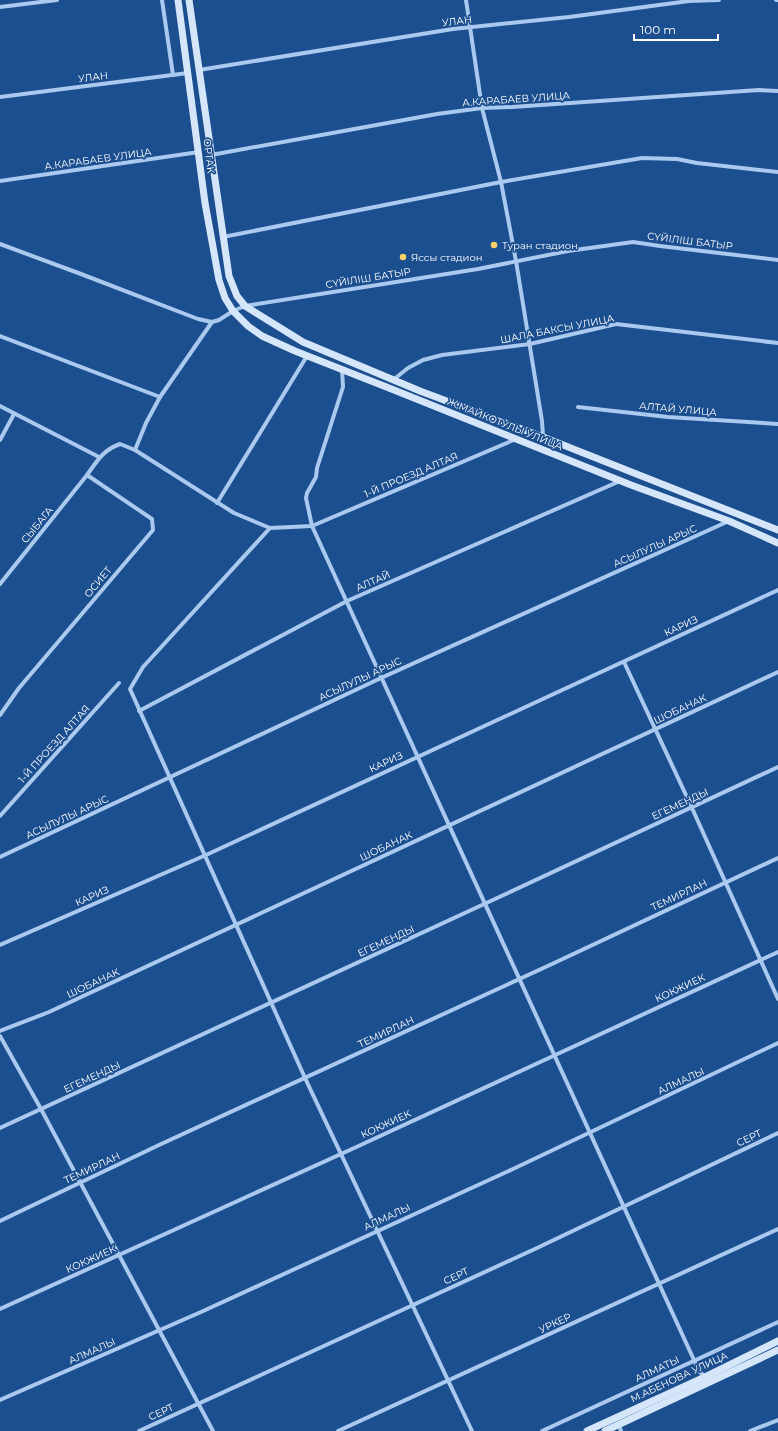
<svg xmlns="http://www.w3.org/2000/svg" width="778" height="1431" font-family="Montserrat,sans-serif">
<rect width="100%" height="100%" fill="#1b4f8f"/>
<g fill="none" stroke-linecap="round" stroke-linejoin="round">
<!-- street -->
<g stroke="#a9c9ee" stroke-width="4">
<path d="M162 0 173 75"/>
<path d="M466 0 482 108 501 182 516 261 542 421 543 437"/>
<path d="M776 0H778"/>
<path d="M0 7 57 0"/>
<path d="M199 70 453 29 569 17 689 1 719 0"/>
<path d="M0 97 188 73"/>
<path d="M211 155 437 114 482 108 512 107 759 90 778 91"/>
<path d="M0 181 199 152"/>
<path d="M223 237 501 182 642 158 677 159 697 163 778 172"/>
<path d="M0 244 81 274 198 319 212 322 219 320 233 311 245 306 478 269 568 251 633 242 660 246 778 260"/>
<path d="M0 336 160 397 212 322"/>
<path d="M342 370 343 387 317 468 316 477 307 493 306 498 312 526 699 1371 705 1377"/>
<path d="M393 380 408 368 423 360 442 355 530 344 616 324 778 343"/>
<path d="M0 406 99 457"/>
<path d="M578 407 668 417 778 424"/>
<path d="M0 440 14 414"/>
<path d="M135 450 146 423 160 397"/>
<path d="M217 503 307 356"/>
<path d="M270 528 143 667 130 689 305 1078 472 1431"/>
<path d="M0 584 87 475C97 461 103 450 120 444L135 450 234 513 270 528 312 526 516 439"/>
<path d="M624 662 692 808 778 999"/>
<path d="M139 711 347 601 620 481"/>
<path d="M0 715 19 688 153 530 152 519 87 475"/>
<path d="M0 816 119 683"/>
<path d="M0 857 381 678 729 521"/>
<path d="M0 945 206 855 778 590"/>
<path d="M0 1031 49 1012 778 672"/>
<path d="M0 1036 41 1109 213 1431"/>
<path d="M0 1128 508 893 778 767"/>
<path d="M0 1221 159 1145 552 964 778 858"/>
<path d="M0 1309 352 1149 778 952"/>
<path d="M0 1400 201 1312 513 1169 778 1043"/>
<path d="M619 1425 621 1431"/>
<path d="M139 1431 537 1248 778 1133"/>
<path d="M338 1431 778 1229"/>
<path d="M542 1431 778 1322"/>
<path d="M750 1431 778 1420"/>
</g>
<!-- secondary -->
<g stroke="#d6e6fa" stroke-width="7">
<path d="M178 0 205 203 219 280 225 298 233 311 248 326 262 336 295 351 394 390 631 485 729 521 778 543"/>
<path d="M189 0 229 276 237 296 245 306 303 342 420 391 543 437 778 530"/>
<path d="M587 1431 705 1377 778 1341"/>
<path d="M605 1431 778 1350"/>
</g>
</g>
<!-- markers -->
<g fill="#ffd166" stroke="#1b4f8f" stroke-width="1.5">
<circle cx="494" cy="245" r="4"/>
<circle cx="403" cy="257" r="4"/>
</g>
<g text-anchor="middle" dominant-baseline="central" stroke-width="3.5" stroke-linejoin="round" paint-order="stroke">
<!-- street labels -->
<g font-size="10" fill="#fff" stroke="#1b4f8f">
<text transform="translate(457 21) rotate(-7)">УЛАН</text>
<text transform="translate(93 77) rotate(-7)">УЛАН</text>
<text transform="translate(516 99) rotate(-4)">А.КАРАБАЕВ УЛИЦА</text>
<text transform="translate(209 156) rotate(83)">ОРТАК</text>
<text transform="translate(98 159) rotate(-8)">А.КАРАБАЕВ УЛИЦА</text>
<text transform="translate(690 241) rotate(7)">СҮЙІЛІШ БАТЫР</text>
<text transform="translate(368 278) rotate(-9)">СҮЙІЛІШ БАТЫР</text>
<text transform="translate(557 329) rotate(-11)">ШАЛА БАКСЫ УЛИЦА</text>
<text transform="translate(678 409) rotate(5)">АЛТАЙ УЛИЦА</text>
<text transform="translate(505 424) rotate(22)">Ж.МАЙКОТУЛЫ УЛИЦА</text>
<text transform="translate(411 475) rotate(-23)">1-Й ПРОЕЗД АЛТАЯ</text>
<text transform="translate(37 525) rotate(-51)">СЫБАГА</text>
<text transform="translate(655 546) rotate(-24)">АСЫЛУЛЫ АРЫС</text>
<text transform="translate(373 581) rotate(-24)">АЛТАЙ</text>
<text transform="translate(98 582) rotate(-50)">ОСИЕТ</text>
<text transform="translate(681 626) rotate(-25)">КАРИЗ</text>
<text transform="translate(360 679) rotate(-25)">АСЫЛУЛЫ АРЫС</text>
<text transform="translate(680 709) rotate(-25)">ШОБАНАК</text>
<text transform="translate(54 744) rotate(-48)">1-Й ПРОЕЗД АЛТАЯ</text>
<text transform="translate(386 762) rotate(-25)">КАРИЗ</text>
<text transform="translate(680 804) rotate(-25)">ЕГЕМЕНДЫ</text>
<text transform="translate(67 817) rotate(-25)">АСЫЛУЛЫ АРЫС</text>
<text transform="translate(386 846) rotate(-25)">ШОБАНАК</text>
<text transform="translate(679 895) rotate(-25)">ТЕМИРЛАН</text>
<text transform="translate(92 896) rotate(-24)">КАРИЗ</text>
<text transform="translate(386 941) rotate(-25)">ЕГЕМЕНДЫ</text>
<text transform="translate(93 983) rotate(-25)">ШОБАНАК</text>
<text transform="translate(680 988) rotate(-25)">КОКЖИЕК</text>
<text transform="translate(386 1032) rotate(-25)">ТЕМИРЛАН</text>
<text transform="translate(92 1077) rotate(-25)">ЕГЕМЕНДЫ</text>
<text transform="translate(681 1081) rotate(-25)">АЛМАЛЫ</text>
<text transform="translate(386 1124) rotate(-25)">КОКЖИЕК</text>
<text transform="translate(749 1138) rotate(-25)">СЕРТ</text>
<text transform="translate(92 1168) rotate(-25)">ТЕМИРЛАН</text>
<text transform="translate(387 1217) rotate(-25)">АЛМАЛЫ</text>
<text transform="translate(91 1259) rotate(-24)">КОКЖИЕК</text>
<text transform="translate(456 1276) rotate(-25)">СЕРТ</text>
<text transform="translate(555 1323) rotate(-25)">УРКЕР</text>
<text transform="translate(92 1351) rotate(-24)">АЛМАЛЫ</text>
<text transform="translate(657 1369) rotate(-25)">АЛМАТЫ</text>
<text transform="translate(679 1377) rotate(-25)">М.АБЕНОВА УЛИЦА</text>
<text transform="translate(161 1412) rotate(-25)">СЕРТ</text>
</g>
<!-- poi labels -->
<g font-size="10" fill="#fff" stroke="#1b4f8f" text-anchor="start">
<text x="502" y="245">Туран стадион</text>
<text x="411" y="257">Яссы стадион</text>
</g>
</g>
<!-- scale -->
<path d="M634 34v6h84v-6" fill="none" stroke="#ffffff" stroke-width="2"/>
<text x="640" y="34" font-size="12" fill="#ffffff" stroke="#1b4f8f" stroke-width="3" paint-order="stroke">100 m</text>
</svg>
